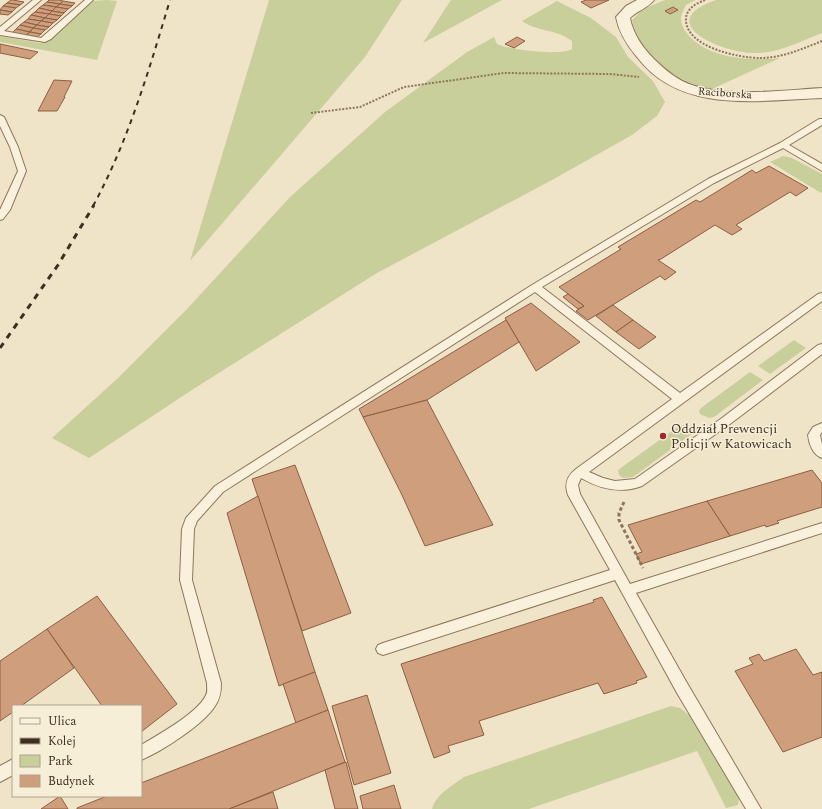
<svg xmlns="http://www.w3.org/2000/svg" width="822" height="809" font-family="Spectral,serif">
<rect width="100%" height="100%" fill="#f0e4c8"/>
<!-- green -->
<g fill="#c9cf9b">
<path d="M107 0 117 1 97 60 0 42V36L40 43 43 41 52 37 94 1Z"/>
<path d="M269 0H402L365 57 190 261Z"/>
<path d="M451 0H502L423 43Z"/>
<path d="M665 0H696L686 5C684 9 681 14 681 19 681 25 685 31 689 36 711 59 750 61 780 58L712 89C678 84 638 55 632 20L643 9Z"/>
<path d="M716 0H822V33C799 42 777 54 752 53 719 52 652 22 716 0Z"/>
<path d="M557 1 591 18 616 37 628 57 653 81 665 102 657 116 632 135 552 180 377 273 195 388 89 458 52 438 118 378 187 309 290 197 385 112 467 52 494 37 497 44C510 50 560 56 572 49V41C557 29 537 32 522 21Z"/>
<path d="M783 156 792 158 822 174V192L821 193 770 162Z"/>
<path d="M794 340 806 348 770 374 758 366Z"/>
<path d="M750 372 763 380 714 417 709 418 700 414 699 411 701 408Z"/>
<path d="M684 425 692 430V434L633 477 623 478 619 475 618 470 679 426Z"/>
<path d="M671 706 680 708 693 718 739 798 738 805 726 808 697 751 529 809H432C436 794 452 786 464 777Z"/>
</g>
<!-- building -->
<g fill="#cf9f7d" stroke="#8d5f41">
<path d="M11 0H13L24 2 20 5 7 3Z"/>
<path d="M49 0H59L63 1 60 4 47 2Z"/>
<path d="M586 0H609L591 8 581 2Z"/>
<path d="M63 1 75 3 72 6 60 4Z"/>
<path d="M47 2 60 4 56 7 43 5Z"/>
<path d="M7 3 20 5 16 8 3 6Z"/>
<path d="M60 4 72 6 68 9 56 7Z"/>
<path d="M43 5 56 7 52 11 39 8Z"/>
<path d="M3 6 16 8 12 12 0 10Z"/>
<path d="M56 7 68 9 64 13 52 11Z"/>
<path d="M673 7 678 10 670 14 665 11Z"/>
<path d="M39 8 52 11 49 14 35 12Z"/>
<path d="M0 10 12 12 8 15 0 14Z"/>
<path d="M52 11 64 13 61 16 49 14Z"/>
<path d="M35 12 49 14 45 18 31 15Z"/>
<path d="M49 14 61 16 57 20 45 18Z"/>
<path d="M31 15 45 18 41 21 28 19Z"/>
<path d="M45 18 57 20 53 23 41 21Z"/>
<path d="M28 19 41 21 37 25 24 22Z"/>
<path d="M41 21 53 23 49 27 37 25Z"/>
<path d="M24 22 37 25 33 28 20 25Z"/>
<path d="M20 25 33 28 30 32 16 29Z"/>
<path d="M37 25 49 27 45 30 33 28Z"/>
<path d="M33 28 45 30 41 34 30 32Z"/>
<path d="M16 29 30 32 26 35 12 33Z"/>
<path d="M30 32 41 34 37 37 26 35Z"/>
<path d="M517 37 525 41 514 48 505 44Z"/>
<path d="M0 44 38 52 30 59 0 53Z"/>
<path d="M54 80 72 81 64 97H65L57 111H38Z"/>
<path d="M769 166 808 188 796 196 790 192 736 225 742 229 732 235 715 225 661 259 658 260 676 272 665 280 660 276 588 320 576 311 584 306 559 287 621 249 618 247 696 200 700 202 752 170 756 173Z"/>
<path d="M568 294 584 306 578 309 563 297Z"/>
<path d="M531 303 580 342 536 371 505 318Z"/>
<path d="M613 305 633 320 616 332 596 316Z"/>
<path d="M506 320 519 342 427 400 363 417 359 409Z"/>
<path d="M633 320 656 337 639 349 616 332Z"/>
<path d="M427 400 493 525 425 546 402 495 363 417Z"/>
<path d="M295 465 351 613 302 631 252 479Z"/>
<path d="M812 470 822 483V507L777 521 779 523 766 527 765 525 730 536 707 501Z"/>
<path d="M258 496 315 672 279 686 227 513Z"/>
<path d="M707 501 730 536 641 564 636 554 642 552 628 525Z"/>
<path d="M97 596 177 704 141 732V706H102L47 629Z"/>
<path d="M602 597 647 677 636 681 637 683 604 694 598 683 479 721 484 735 448 746 450 752 434 758 401 664 594 602 593 600Z"/>
<path d="M47 629 74 668 21 706H13V712L0 721V661Z"/>
<path d="M796 649 813 675 822 672V737L783 752 735 671 753 664 749 658 759 654 764 661Z"/>
<path d="M315 672 328 710 296 723 283 684Z"/>
<path d="M367 695 391 773 354 785 332 706Z"/>
<path d="M328 710 345 762 229 809H77V808L107 796H141V783Z"/>
<path d="M346 762 358 809H335L325 770Z"/>
<path d="M394 785 401 809H363L360 796Z"/>
<path d="M273 792 278 809H229Z"/>
<path d="M60 796 68 809H41Z"/>
</g>
<g fill="none" stroke-linecap="round" stroke-linejoin="round">
<defs>
<g id="lane">
<path d="M33 0H41L4 31 41 38 85 0H93L51 39 45 42 0 35V27Z"/>
<path d="M0 115 4 117 18 147 26 171 10 210 3 219 0 220V210L18 171 10 147 0 126Z"/>
<path d="M819 119H822V125L789 145 822 164V171L783 148 714 183 542 287 680 393 818 294 822 293V301L589 472 603 478 615 481 635 479 722 418 818 345 822 344V354L730 424 642 486C620 494 600 489 581 478L578 485 580 494 630 584 822 523V533L636 593 687 683 761 809H746L677 693 615 580 383 655 378 653 376 649 378 645 383 643 610 570 568 495C564 484 567 476 576 469L672 399 535 292 223 492 197 521 194 529 192 580 221 683C221 692 220 699 215 706 204 724 161 752 141 760V745C158 735 198 713 206 695 208 692 207 687 207 683L180 580 182 529 186 518 215 486 532 285 708 179 780 143Z"/>
<path d="M822 423V432L820 435 822 444V458C813 455 809 444 808 435L813 427Z"/>
<path d="M13 759V775L0 782V766Z"/>
</g>
<path id="street" d="M637 0H654C648 8 637 11 630 18 633 34 643 48 654 59 665 70 677 80 692 85 728 98 784 90 822 88V98C759 100 681 115 637 57 627 45 619 33 616 17L626 6Z"/>
</defs>
<!-- lane casing -->
<use href="#lane" stroke="#8d765c" stroke-width="2"/>
<!-- street casing -->
<use href="#street" stroke="#8d765c" stroke-width="2"/>
<!-- path-far1 -->
<g stroke="#8d765c" stroke-width="2" stroke-dasharray="2 1.5" stroke-linecap="butt">
<path d="M705 0C697 3 687 8 686 18 684 47 739 58 760 58 782 58 802 49 822 41"/>
<path d="M311 113 360 107 404 87 504 73 610 74 639 77"/>
</g>
<!-- path -->
<path stroke="#8d765c" stroke-width="3" stroke-dasharray="3.5 2.5" stroke-linecap="butt" d="M624 502 619 513V520L643 568"/>
<!-- lane -->
<use href="#lane" fill="#faf1dc" fill-rule="evenodd"/>
<!-- street -->
<use href="#street" fill="#faf1dc" fill-rule="evenodd"/>
<!-- rail-far1 -->
<path stroke="#3d2e20" stroke-width="2" stroke-dasharray="5 5" stroke-linecap="butt" d="M93 206C128 142 149 70 170 0"/>
<!-- rail -->
<path stroke="#3d2e20" stroke-width="3" stroke-dasharray="6 6" stroke-linecap="butt" d="M0 348 58 265 94 205"/>
</g>
<!-- markers -->
<circle fill="#9e2a2b" stroke="#f7eed8" stroke-width="1.5" cx="663" cy="436" r="4"/>
<g text-anchor="middle" dominant-baseline="central" stroke-width="3" stroke-linejoin="round" paint-order="stroke">
<!-- far-street labels -->
<g font-size="11" fill="#3d2e20" stroke="#f7eed8">
<text transform="translate(725 93) rotate(4)">Raciborska</text>
</g>
<!-- poi labels -->
<g font-size="13" fill="#3d2e20" stroke="#f7eed8" text-anchor="start">
<text x="671" y="429">Oddział Prewencji<tspan x="671" dy="15">Policji w Katowicach</tspan></text>
</g>
</g>
<!-- legend -->
<rect x="12" y="705" width="130" height="92" fill="#f7eed8" stroke="#ada18e"/>
<rect x="20" y="718" width="20" height="6" fill="#faf1dc" stroke="#ada18e"/>
<text x="48" y="725" font-size="12" fill="#3d2e20">Ulica</text>
<rect x="20" y="738" width="20" height="6" fill="#3d2e20" stroke="#ada18e"/>
<text x="48" y="745" font-size="12" fill="#3d2e20">Kolej</text>
<rect x="20" y="755" width="20" height="12" fill="#c9cf9b" stroke="#ada18e"/>
<text x="48" y="765" font-size="12" fill="#3d2e20">Park</text>
<rect x="20" y="775" width="20" height="12" fill="#cf9f7d" stroke="#ada18e"/>
<text x="48" y="785" font-size="12" fill="#3d2e20">Budynek</text>
</svg>
